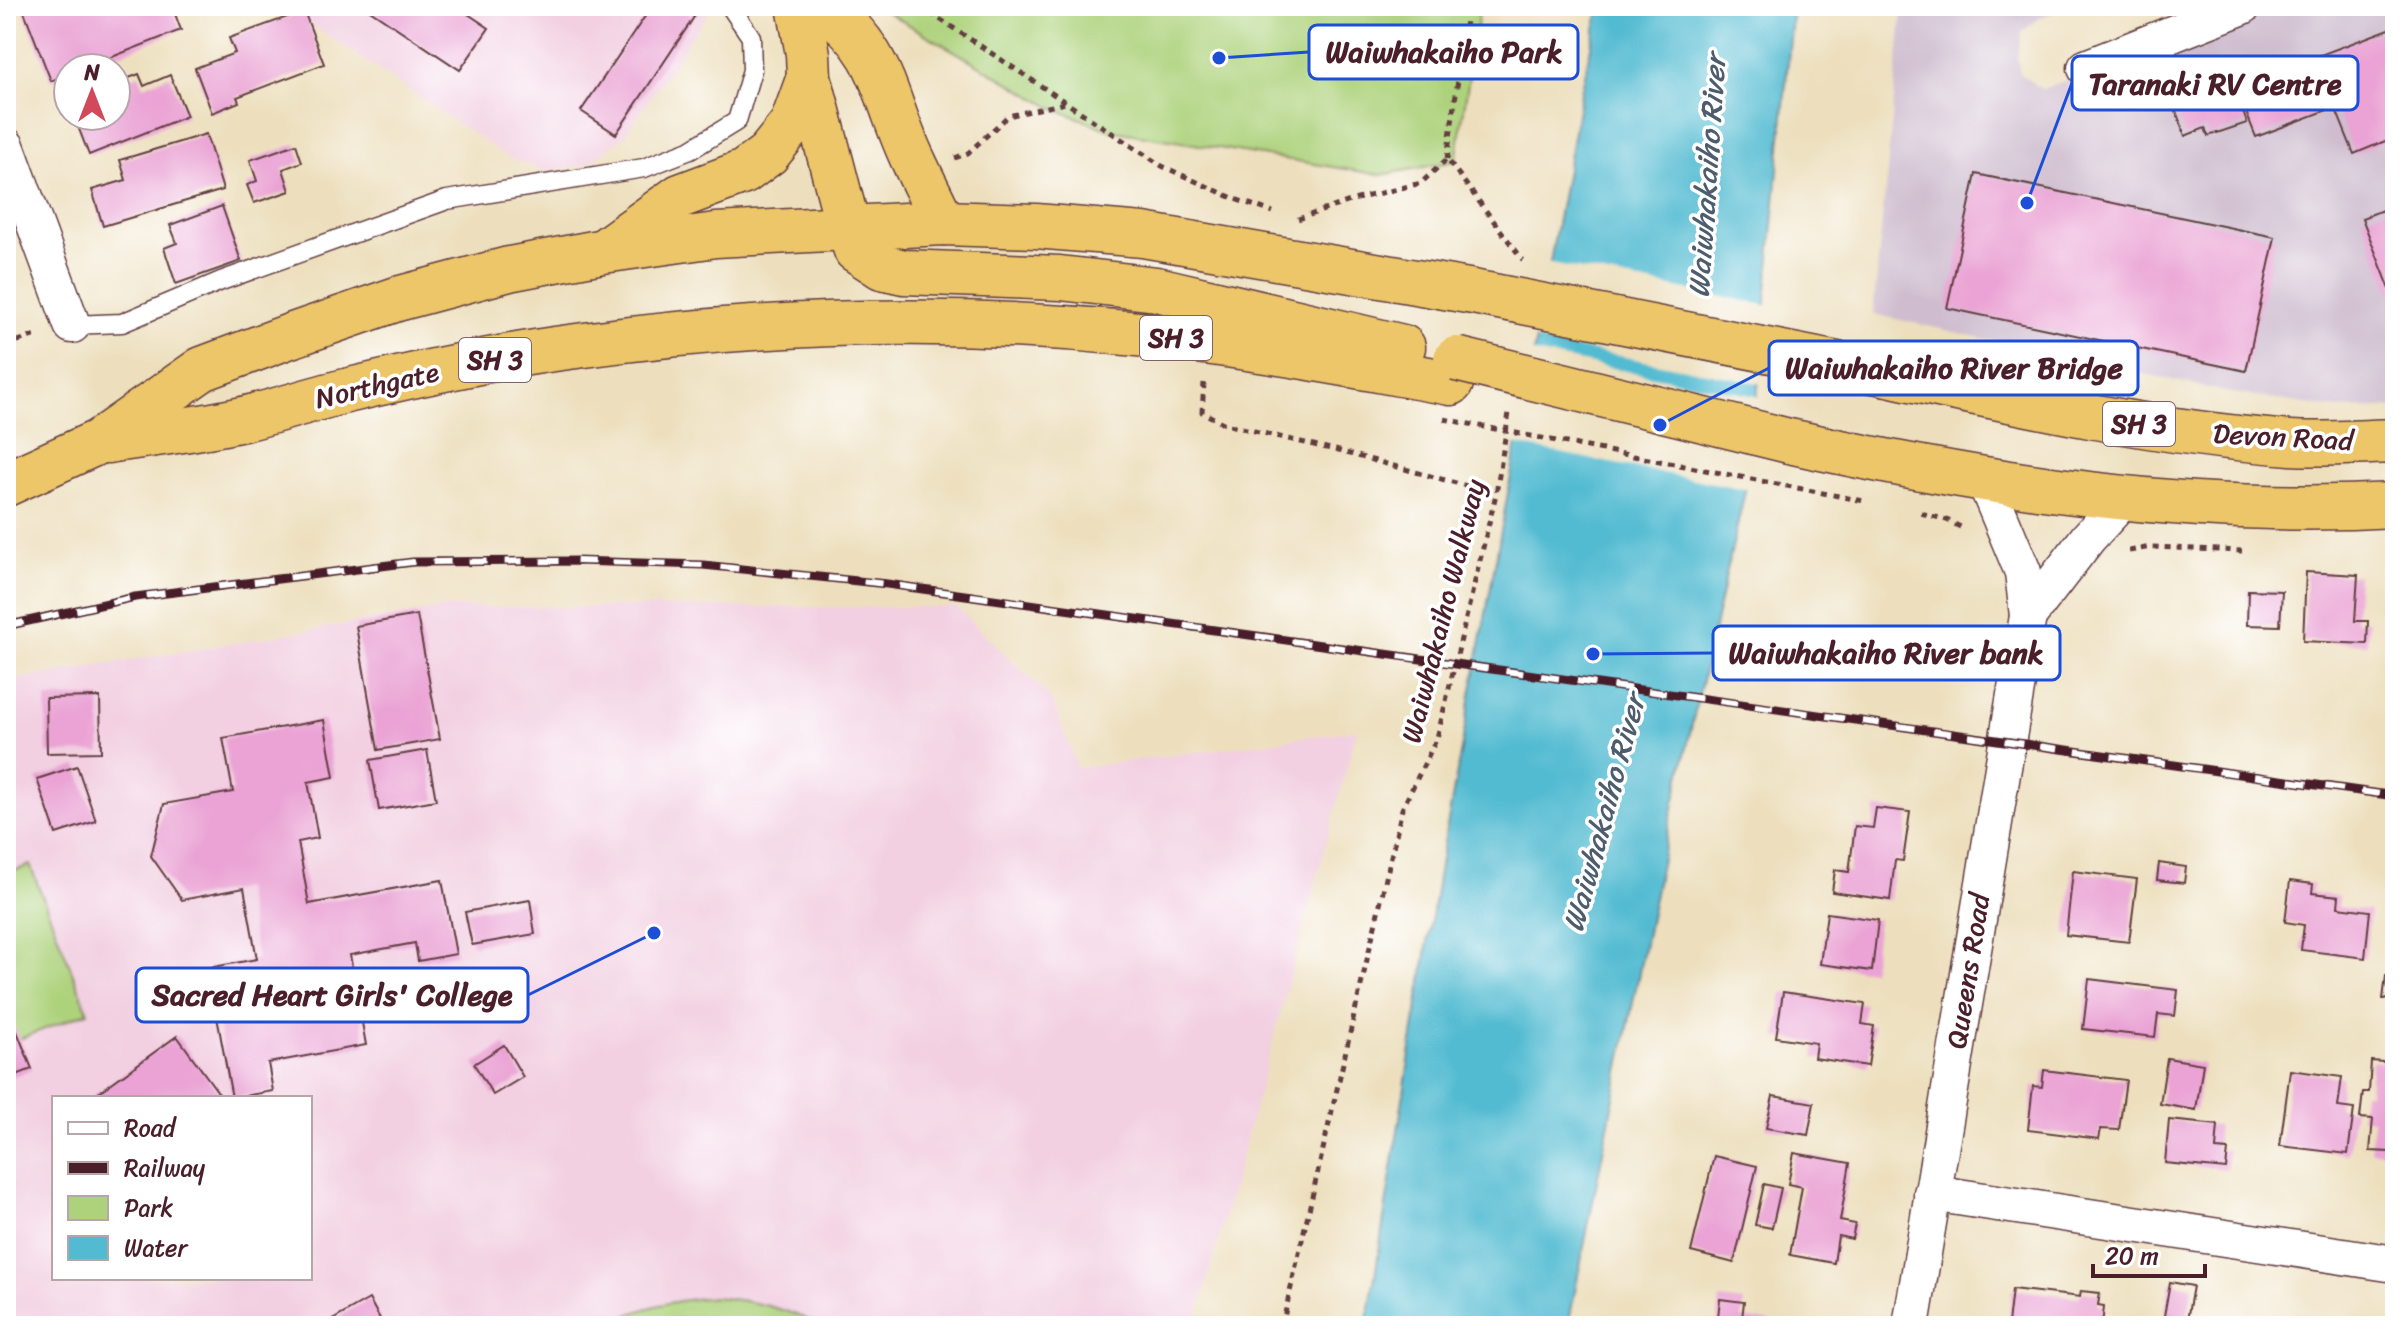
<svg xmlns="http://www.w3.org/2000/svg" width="2401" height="1332" font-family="Sriracha,sans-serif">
<rect width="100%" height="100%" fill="#fff"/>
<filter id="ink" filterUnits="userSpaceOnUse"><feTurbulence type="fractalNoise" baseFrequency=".0125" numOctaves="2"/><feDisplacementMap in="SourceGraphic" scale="16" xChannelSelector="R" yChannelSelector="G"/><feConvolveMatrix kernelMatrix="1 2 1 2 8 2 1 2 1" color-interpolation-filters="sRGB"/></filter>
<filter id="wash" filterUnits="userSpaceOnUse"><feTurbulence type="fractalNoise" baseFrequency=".006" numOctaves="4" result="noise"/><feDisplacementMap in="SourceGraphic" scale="32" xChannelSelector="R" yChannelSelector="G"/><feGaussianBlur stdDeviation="1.8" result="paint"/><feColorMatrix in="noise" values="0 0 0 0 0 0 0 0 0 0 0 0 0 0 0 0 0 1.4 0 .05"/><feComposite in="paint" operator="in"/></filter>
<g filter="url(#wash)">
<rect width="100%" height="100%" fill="#eddfbd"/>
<!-- built -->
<g fill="#f2cfe1" fill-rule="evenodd">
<path d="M284 6H707L711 9 624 136 587 165 545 171 509 158Z"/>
<path d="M450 607H956L1051 698 1078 768 1357 730 1195 1326H6V681ZM54 1098H310V1278H54Z"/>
</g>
<!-- industrial -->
<path fill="#cfbdcf" d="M1903 6H2070L2041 17 2022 32 2017 57 2020 74 2042 89 2269 6H2395V408L2338 409 2226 392 1873 314Z"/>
<!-- green -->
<g fill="#add27b" stroke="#7c7853" stroke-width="2">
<path d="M881 6H1480L1456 161 1381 175 1109 130 1053 108 880 8Z"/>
<path d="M30 865 88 1012 12 1042 6 1028V874Z"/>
<path d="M714 1297C755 1301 784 1308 822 1326H605C639 1307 675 1300 714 1297Z"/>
</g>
<!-- water -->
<path fill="#53bbd1" stroke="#4e6d7e" stroke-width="2" d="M1600 6H1793L1751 465 1665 843 1568 1326H1367L1441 859 1581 93Z"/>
<!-- pier -->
<g fill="#eddfbd">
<path d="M1546 263 1770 306 1763 384 1532 339Z"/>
<path d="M1530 352 1761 397 1755 465 1750 490 1513 444Z"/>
</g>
<g id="blocks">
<!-- building -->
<g fill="#eaa3d4">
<path d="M22 6H172L181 30 84 68H68V74L51 81Z"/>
<path d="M364 6H456L489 28 460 70Z"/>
<path d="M652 6H678L694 17 616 134 581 111Z"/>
<path d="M304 11 324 64 237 97 239 102 212 113 195 68 235 53 229 38Z"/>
<path d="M2392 28 2395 34V137L2354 154 2335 107 2256 137 2238 92 2317 62 2315 57Z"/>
<path d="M2218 72 2224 91 2234 87 2247 123 2208 136 2205 128 2185 136 2175 108 2207 97 2200 78Z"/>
<path d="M139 74 144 86 170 75 187 116 89 155 74 116H116V83Z"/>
<path d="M206 134 223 190 103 226 92 190 126 180 120 160Z"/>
<path d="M296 144 302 162 283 169 290 191 254 203 247 185 257 181 250 160Z"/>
<path d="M1976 174 2275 237 2246 371 1947 308Z"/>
<path d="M2395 205V302L2362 218Z"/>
<path d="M222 206 241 261 176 284 164 248 177 243 170 225Z"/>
<path d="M2306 572 2358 575 2355 621H2368L2367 644 2303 641Z"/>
<path d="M2248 590 2282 591 2280 626 2247 625Z"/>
<path d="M417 615 440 739 378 750 356 626Z"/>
<path d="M100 697 101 752 47 753 46 698Z"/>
<path d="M324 720 334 777 308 782 318 838 298 842 309 904 442 880 456 954 418 961 415 943 350 955 366 1045 268 1063 273 1091 232 1098 208 968 257 959 244 888 182 900 151 856 164 804 233 792 223 738Z"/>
<path d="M427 750 436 800 379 810 370 760Z"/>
<path d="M77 766 96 821 56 834 37 779Z"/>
<path d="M1876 808 1910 812 1903 861 1895 860 1890 900 1832 892 1835 870 1849 872 1855 826 1873 828Z"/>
<path d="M2159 863 2186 867 2184 883 2157 880Z"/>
<path d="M2073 871 2137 879 2129 942 2066 935Z"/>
<path d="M2290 881 2313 884 2312 893 2339 896 2338 907 2370 911 2365 958 2301 950 2304 925 2285 922Z"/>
<path d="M530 900 535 934 472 945 465 912Z"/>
<path d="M1827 913 1878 920 1872 971 1820 964Z"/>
<path d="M2386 976 2395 977V1001L2383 999Z"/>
<path d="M2089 979 2178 990 2175 1016 2158 1014 2155 1037 2083 1029Z"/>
<path d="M1783 992 1865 1004 1862 1024 1874 1026 1868 1066 1814 1058 1816 1043 1776 1037Z"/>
<path d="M6 1004 32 1069 6 1079Z"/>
<path d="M177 1036 220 1095 215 1098H91Z"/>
<path d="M504 1045 523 1077 493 1095 474 1064Z"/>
<path d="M2167 1058 2203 1064 2196 1110 2160 1104Z"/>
<path d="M2371 1061 2395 1063V1159H2390V1152L2370 1151 2373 1119 2360 1118 2363 1092H2369Z"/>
<path d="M2044 1070 2126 1080 2119 1130 2101 1129 2099 1139 2028 1130 2033 1086 2042 1087Z"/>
<path d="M2290 1070 2342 1077 2338 1107 2354 1109 2348 1154 2280 1146Z"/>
<path d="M1773 1096 1814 1103 1808 1135 1766 1128Z"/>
<path d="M2169 1120 2218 1125 2216 1149 2228 1150 2226 1169 2165 1163Z"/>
<path d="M1794 1153 1850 1163 1840 1221 1855 1224 1852 1239 1838 1236 1834 1263 1790 1255 1802 1187 1788 1184Z"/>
<path d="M1714 1156 1757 1166 1734 1263 1691 1252Z"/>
<path d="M1764 1184 1781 1188 1772 1228 1755 1225Z"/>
<path d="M2170 1282 2193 1286 2187 1320 2164 1316Z"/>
<path d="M2012 1289 2080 1297 2081 1291 2100 1293 2098 1305 2104 1306 2102 1326 2008 1324Z"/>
<path d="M369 1299 384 1326H322Z"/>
<path d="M1720 1299 1744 1302 1742 1318 1780 1323V1326H1717Z"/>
</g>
</g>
</g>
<g filter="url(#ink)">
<use href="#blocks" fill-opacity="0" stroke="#623c41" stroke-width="2"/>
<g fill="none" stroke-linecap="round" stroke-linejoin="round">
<defs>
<path id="service" d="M72 325 122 323 221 281 447 200 644 168 690 150 737 121 752 70 751 37 732 9 734 6"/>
<g id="minor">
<path d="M2086 68 2243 6"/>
<path d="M6 146 72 325"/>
<path d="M2028 616 2088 538 2124 499"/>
<path d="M1932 1193 2395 1264"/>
<path d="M1911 1326 2028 616 2023 572 1985 481"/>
</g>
<g id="trunk">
<path d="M799 6 808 54 809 77 848 227 856 250 882 267 904 272 1060 278 1157 289 1403 347"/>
<path d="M823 6C886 51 883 98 914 162 923 182 934 202 943 223"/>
<path d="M609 247 680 196 744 172 768 154 792 124 809 77"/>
<path d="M1888 374C2021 403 2155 433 2291 443 2325 445 2361 442 2395 441"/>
<path d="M108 441C153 434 199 429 243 419 276 411 309 400 342 392 417 374 493 357 569 347 754 321 941 315 1127 333 1236 343 1343 364 1451 383"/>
<path d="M1789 441C1988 485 2191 517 2395 505"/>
<path d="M6 484 98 442 202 369 290 336 397 299 509 269 603 251 716 235 943 223 1036 226 1143 235 1468 291"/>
</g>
</defs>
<!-- service casing -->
<use href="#service" stroke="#623c41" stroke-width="21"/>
<!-- minor casing -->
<use href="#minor" stroke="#623c41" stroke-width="39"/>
<!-- trunk casing -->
<use href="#trunk" stroke="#623c41" stroke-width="47"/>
<!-- path -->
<g stroke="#623c41" stroke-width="5" stroke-dasharray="6 6" stroke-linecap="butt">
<path d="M920 6 1162 166 1235 199 1273 212"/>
<path d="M887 9 899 6"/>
<path d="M955 158 968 153 1008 116 1065 103"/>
<path d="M1447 159 1468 6"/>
<path d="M1298 219 1353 200 1421 183 1447 159 1523 260"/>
<path d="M6 345 36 335"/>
<path d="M1204 383 1202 412 1225 424 1339 451 1496 494"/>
<path d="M1921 513 1947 520 1964 529"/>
<path d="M2129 551 2151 547 2242 551"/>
<path d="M1282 1326 1402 809 1437 738 1496 494 1509 413"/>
</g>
<!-- service -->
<use href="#service" stroke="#fff" stroke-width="18"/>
<!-- minor -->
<use href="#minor" stroke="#fff" stroke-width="36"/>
<!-- trunk -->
<use href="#trunk" stroke="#ecc669" stroke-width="44"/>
<defs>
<path id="rail" d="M6 626 135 597 413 562 577 561 703 565 887 584 2395 796"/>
</defs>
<!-- rail casing -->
<use href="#rail" stroke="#4a1f2b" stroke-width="9"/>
<!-- rail -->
<use href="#rail" stroke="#fff" stroke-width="6" stroke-dasharray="18" stroke-linecap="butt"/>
<defs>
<g id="trunk-bridge">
<path d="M1468 291 1888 374"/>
<path d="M1456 359 1789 441"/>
</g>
</defs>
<!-- trunk-bridge casing -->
<use href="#trunk-bridge" stroke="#623c41" stroke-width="47" stroke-linecap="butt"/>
<!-- path-bridge -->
<path stroke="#623c41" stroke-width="5" stroke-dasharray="6 6" stroke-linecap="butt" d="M1444 419 1864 501"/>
<!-- trunk-bridge -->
<use href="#trunk-bridge" stroke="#ecc669" stroke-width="44"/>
</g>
</g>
<g text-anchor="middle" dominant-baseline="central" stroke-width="7" stroke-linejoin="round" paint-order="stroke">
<!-- shield labels -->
<g fill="#fff" stroke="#80626b" stroke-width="2">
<rect x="1140" y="316" width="72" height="44" rx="6"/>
<rect x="459" y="338" width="72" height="44" rx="6"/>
<rect x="2103" y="402" width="72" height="44" rx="6"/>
</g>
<g font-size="26" font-weight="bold" fill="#4a1f2b">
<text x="1176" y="338">SH 3</text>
<text x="495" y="360">SH 3</text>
<text x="2139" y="424">SH 3</text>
</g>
<!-- street labels -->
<g font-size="28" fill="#4a1f2b" stroke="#fff">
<text transform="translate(377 385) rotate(-13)">Northgate</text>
<text transform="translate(2283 437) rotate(3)">Devon Road</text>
<text transform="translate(1443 611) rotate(-76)">Waiwhakaiho Walkway</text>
<text transform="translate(1968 971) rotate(-81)">Queens Road</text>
</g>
<!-- water labels -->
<g font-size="30" font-style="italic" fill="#4e5d6d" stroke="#fff">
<text transform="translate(1707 176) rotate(-86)">Waiwhakaiho River</text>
<text transform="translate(1604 813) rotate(-75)">Waiwhakaiho River</text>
</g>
</g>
<!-- callouts -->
<path fill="none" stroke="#1d4ed8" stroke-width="3" d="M1219 58L1309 52M2027 203L2072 83M1660 425L1769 368M1593 654L1713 653M654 933L528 995"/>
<g fill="#1d4ed8" stroke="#fff" stroke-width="3">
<circle cx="1219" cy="58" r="8"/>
<circle cx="2027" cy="203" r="8"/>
<circle cx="1660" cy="425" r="8"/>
<circle cx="1593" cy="654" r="8"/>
<circle cx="654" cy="933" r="8"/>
</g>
<g fill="#fff" stroke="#1d4ed8" stroke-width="3">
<rect x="1309" y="25" width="269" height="54" rx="8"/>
<rect x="2072" y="56" width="286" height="54" rx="8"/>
<rect x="1769" y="341" width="369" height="54" rx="8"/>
<rect x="1713" y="626" width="347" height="54" rx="8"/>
<rect x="136" y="968" width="392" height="54" rx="8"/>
</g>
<g font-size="30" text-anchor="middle" font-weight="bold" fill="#4a1f2b">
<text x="1444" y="62">Waiwhakaiho Park</text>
<text x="2215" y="94">Taranaki RV Centre</text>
<text x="1954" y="378">Waiwhakaiho River Bridge</text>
<text x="1886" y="663">Waiwhakaiho River bank</text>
<text x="332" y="1005">Sacred Heart Girls' College</text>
</g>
<!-- margin -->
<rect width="2401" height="1332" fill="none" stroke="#fff" stroke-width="32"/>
<!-- legend -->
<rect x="52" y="1096" width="260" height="184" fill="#ffffff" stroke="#b7a5aa" stroke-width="2"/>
<rect x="68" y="1122" width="40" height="12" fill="#ffffff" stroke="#b7a5aa" stroke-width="2"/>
<text x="124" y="1136" font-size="24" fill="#4a1f2b">Road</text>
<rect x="68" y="1162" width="40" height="12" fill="#4a1f2b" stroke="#b7a5aa" stroke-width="2"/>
<text x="124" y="1176" font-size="24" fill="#4a1f2b">Railway</text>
<rect x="68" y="1196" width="40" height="24" fill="#add27b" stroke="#b7a5aa" stroke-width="2"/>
<text x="124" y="1216" font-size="24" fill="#4a1f2b">Park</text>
<rect x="68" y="1236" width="40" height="24" fill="#53bbd1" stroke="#b7a5aa" stroke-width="2"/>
<text x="124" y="1256" font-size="24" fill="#4a1f2b">Water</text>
<!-- north arrow -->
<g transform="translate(92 92)"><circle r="38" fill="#ffffff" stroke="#b7a5aa" stroke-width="2"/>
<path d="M0-6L14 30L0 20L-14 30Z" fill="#d1495b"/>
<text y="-12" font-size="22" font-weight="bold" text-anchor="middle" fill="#4a1f2b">N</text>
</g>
<!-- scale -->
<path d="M2093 1264v12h112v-12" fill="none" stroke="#4a1f2b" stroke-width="4"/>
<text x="2105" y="1264" font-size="24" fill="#4a1f2b" stroke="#ffffff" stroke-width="6" paint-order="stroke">20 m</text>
</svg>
